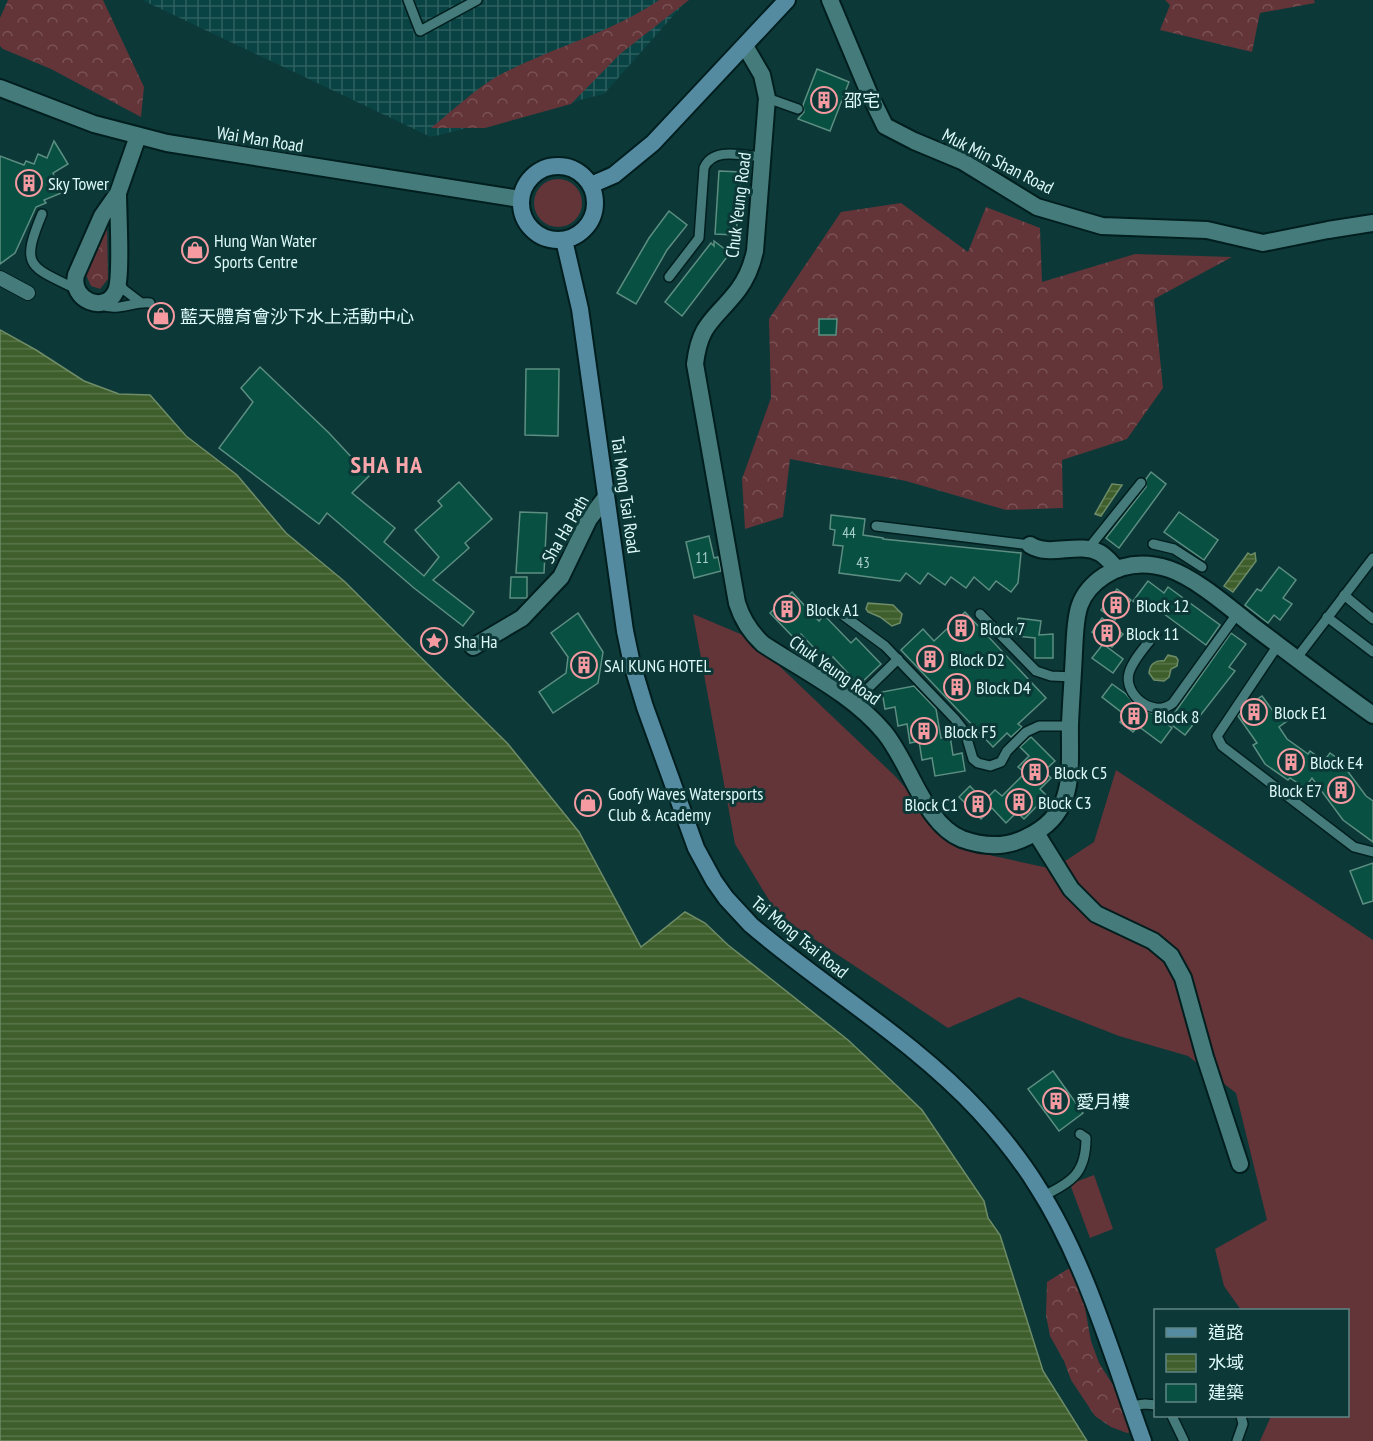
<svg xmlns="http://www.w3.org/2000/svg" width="1373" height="1441" font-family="'PT Sans Narrow','Noto Sans TC',sans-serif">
<defs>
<pattern id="industrial-grid" width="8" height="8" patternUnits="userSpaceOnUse" patternTransform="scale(1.5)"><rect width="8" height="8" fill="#0a4344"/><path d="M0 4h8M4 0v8" fill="none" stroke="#2d5f60"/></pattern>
<pattern id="forest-crowns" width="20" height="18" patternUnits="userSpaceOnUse" patternTransform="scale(1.5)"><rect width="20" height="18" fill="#633438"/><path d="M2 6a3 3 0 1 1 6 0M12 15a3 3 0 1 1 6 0" fill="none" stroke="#795256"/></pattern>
<pattern id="water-rules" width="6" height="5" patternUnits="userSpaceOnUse" patternTransform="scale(1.5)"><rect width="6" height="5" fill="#3e5e2b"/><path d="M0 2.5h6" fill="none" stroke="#59764a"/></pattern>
</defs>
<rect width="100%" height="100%" fill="#0c3838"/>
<!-- industrial -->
<path fill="url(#industrial-grid)" d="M142 0H687L604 94 431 137Z"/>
<!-- grass -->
<g fill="#633438">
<circle cx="558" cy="203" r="24"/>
<path d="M693 614 750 638 896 777 957 848 1053 869 1094 842 1116 770 1373 940V1441H1260L1271 1416H1348V1310H1241L1224 1286 1215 1249 1267 1220 1236 1093 1188 1056 1119 1036 1019 997 948 1028 778 915 735 844Z"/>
<path d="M1094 1175 1113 1229 1090 1238 1070 1184Z"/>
</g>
<!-- forest -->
<g fill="url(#forest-crowns)">
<path d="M8 0H103L144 87 141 117 51 69 3 49 0 46V18Z"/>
<path d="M659 0H689L620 54 571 104 485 128H431C451 112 474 90 496 77 549 48 610 34 659 0Z"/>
<path d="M1165 0H1314L1315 3 1260 13 1252 52 1160 30 1170 5Z"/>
<path d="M901 203 968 252 986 207 1040 228 1042 282 1135 254 1232 257 1154 299 1163 388 1127 439 1062 460 1063 508 1006 510 906 481 790 459 783 517 745 529 742 479 771 398 769 319 841 212Z"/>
<path d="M107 226 108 279 100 289 91 286 86 275Z"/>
<path d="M1071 1267 1082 1292 1091 1341 1099 1363 1118 1393 1132 1432 1127 1433 1111 1427 1095 1416 1071 1380 1064 1361 1050 1336 1046 1315 1047 1282Z"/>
</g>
<!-- water -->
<g fill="url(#water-rules)" stroke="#6e8c68" stroke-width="1.5">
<path d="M0 330 36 350 84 381 119 394 150 395 186 436 237 475 286 533 344 581 508 744 579 832 641 947 685 912 705 923 728 945 848 1040 897 1086 922 1110 984 1201 988 1218 1000 1235 1043 1371 1087 1441H0Z"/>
<path d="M1112 484 1122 485 1101 516 1095 514Z"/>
<path d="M1248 553 1251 555 1255 553 1256 561 1233 592 1224 586Z"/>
<path d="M868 603 893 605 902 614 900 623 892 626 880 617 868 612 866 609Z"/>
<path d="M1168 655 1176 657 1178 660 1177 666 1171 669 1169 677 1164 681 1154 680 1149 673C1150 664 1155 660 1164 661Z"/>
</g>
<!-- building -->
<g fill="#085042" stroke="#5c8e81" stroke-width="1.5">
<path d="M817 69 849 82 830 131 798 119 804 112 803 105Z"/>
<path d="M54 141 68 164 53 173 61 193 44 200 46 203 36 207 15 253 0 264V156L24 165 26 161 34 164 38 154 47 158Z"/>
<path d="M719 171 741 172 736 235 715 234Z"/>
<path d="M669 211 687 225 667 250 636 304 617 293 649 238Z"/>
<path d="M714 241 730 253 682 316 665 302 711 243 714 246Z"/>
<path d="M819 319H837L836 335H819Z"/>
<path d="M260 367 329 433 369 476 352 493 395 528 384 542 424 576 439 557 415 530 442 506 438 501 459 482 492 519 465 543 469 548 433 580 474 612 463 626 414 588 327 513 319 524 219 448 253 402 241 388Z"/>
<path d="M526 369H559L558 436 525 435Z"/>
<path d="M1151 472 1166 484 1119 548 1106 538 1146 487V479Z"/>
<path d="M520 512 547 513 544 573H516Z"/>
<path d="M1179 512 1218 540 1204 560 1164 532Z"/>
<path d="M831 515 865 519 863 535 883 538V539L1021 553 1018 583 1011 592 996 581 989 590 974 577 966 588 951 577 945 585 928 573 920 584 906 573 900 581 839 573 843 546 833 545 835 530 830 529Z"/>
<path d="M709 536 714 558 718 557 721 571 694 578 686 542Z"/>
<path d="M1279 567 1296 580 1283 598 1292 604 1280 620 1274 615 1268 623 1245 605 1257 589 1261 591Z"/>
<path d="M511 577H527V598H510Z"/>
<path d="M1148 581 1164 593 1168 587 1220 625 1206 645 1152 605 1147 611 1133 601Z"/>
<path d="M1117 589 1131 600 1115 620 1101 610Z"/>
<path d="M792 592 819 621 824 615 851 643 856 638 881 664 859 685 833 657 827 662 801 634 795 639 770 613Z"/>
<path d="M965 612 1046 698 1018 724 1022 727 1011 737 1007 733 993 747 901 650 923 629 934 641Z"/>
<path d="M578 613 603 652 598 683 553 713 539 692 566 673 568 657 551 633Z"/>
<path d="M1018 618 1041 621 1039 635 1053 634V658H1035V638L1015 636Z"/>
<path d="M1102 618 1123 634 1112 647 1092 632Z"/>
<path d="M1231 633 1246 644 1229 667 1235 671 1185 735 1168 722Z"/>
<path d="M1103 644 1123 659 1113 673 1092 658Z"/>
<path d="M1112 684 1126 694 1137 707 1154 714 1172 728 1161 743 1138 726 1133 732 1120 722 1125 715 1102 697Z"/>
<path d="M914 686 936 709 941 738 950 736 953 755 962 753 965 771 935 776 932 758 922 760 919 741 910 743 907 724 898 726 895 707 885 709 882 692Z"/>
<path d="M1262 696 1273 711 1277 708 1287 721 1279 727 1287 739 1308 754 1310 751 1324 761 1330 753 1344 763 1343 765 1366 796 1373 801V842L1343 820 1312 778 1305 788 1290 778 1288 780 1265 764 1253 745 1257 743 1238 716 1243 709Z"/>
<path d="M1031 737 1055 761 1044 771 1051 778 1040 789 1047 796 1024 819 1017 812 1006 823 992 808 981 819 959 797 970 786 984 801 995 790 1002 796 1025 773 1018 767 1029 756 1020 747Z"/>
<path d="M1373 863V901L1363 904 1350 871Z"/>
<path d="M1053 1071 1083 1113 1059 1131 1028 1089Z"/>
</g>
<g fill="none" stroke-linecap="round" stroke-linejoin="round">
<defs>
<g id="service">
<path d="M408 0 420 31 477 0"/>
<path d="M767 98 798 109"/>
<path d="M42 214C20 267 29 266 76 289"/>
<path d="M669 277 699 238 704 168C713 146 744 156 763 157"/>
<path d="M118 281 123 289 140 302"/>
<path d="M102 305C117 312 134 301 150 303"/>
<path d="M876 526 1030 545"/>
<path d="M1153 544 1174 549 1202 567"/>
<path d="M1088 549 1141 483"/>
<path d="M1344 595 1373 619"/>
<path d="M836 610 885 646 955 719 965 732 973 759 978 763 990 766 1001 762 1007 751 1026 732 1039 726H1070"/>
<path d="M980 614 1036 671 1051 676 1073 677"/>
<path d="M1327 617 1373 652"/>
<path d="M1156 633C1147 645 1133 659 1129 673 1123 695 1154 719 1173 703L1237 614"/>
<path d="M1278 645 1217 736 1222 746 1354 847 1373 852"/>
<path d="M1296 659 1373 558"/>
<path d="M853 703 898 659"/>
<path d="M1043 1196C1073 1182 1086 1172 1086 1138L1080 1134"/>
<path d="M1130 1406 1145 1404 1156 1405"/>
<path d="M1172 1416 1184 1441"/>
<path d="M1237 1441 1243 1424 1241 1416"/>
</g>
<path id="pedestrian" d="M0 278 28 293"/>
<g id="minor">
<path d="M830 0 869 93 885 126 914 141 962 161 1037 207 1102 226 1207 230 1263 243 1328 230 1373 223"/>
<path d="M745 46 762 75 767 98 755 251C752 265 747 278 738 290 715 320 700 322 695 364L737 603C742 619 750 632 763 644 804 671 852 694 884 732 910 763 924 824 962 839 984 847 1006 848 1027 837 1078 813 1069 770 1070 724 1071 700 1073 676 1074 652 1076 619 1074 596 1104 576 1124 563 1147 562 1169 569 1196 578 1230 608 1253 626 1293 656 1332 686 1373 715"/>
<path d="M118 193C118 211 122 278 116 291 105 315 70 300 76 275L102 216 118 193 138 136"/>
<path d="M1030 545C1050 558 1078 541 1100 553 1106 556 1112 564 1117 569"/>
<path d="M473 647 522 618 561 577 589 519 606 497"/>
<path d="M1036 833 1071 889 1096 914 1153 941 1171 956 1183 978 1205 1057 1240 1164"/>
</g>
<path id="tertiary" d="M0 88 94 124 167 143 520 199"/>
<g id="secondary">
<circle cx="558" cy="203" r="37"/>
<path d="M591 185 614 175 653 143 787 0"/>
<path d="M564 240 580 309 625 631 632 664 645 707 696 848 714 881 726 898 751 925C825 988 912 1039 979 1111 1000 1134 1021 1160 1037 1186 1085 1260 1113 1359 1143 1441"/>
</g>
</defs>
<!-- service casing -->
<use href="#service" stroke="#011e1e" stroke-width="12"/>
<!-- pedestrian casing -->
<use href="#pedestrian" stroke="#011e1e" stroke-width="16"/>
<!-- minor casing -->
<use href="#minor" stroke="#011e1e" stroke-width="20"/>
<!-- tertiary casing -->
<use href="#tertiary" stroke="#011e1e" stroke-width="20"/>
<!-- secondary casing -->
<use href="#secondary" stroke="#011e1e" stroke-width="20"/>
<!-- service -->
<use href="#service" stroke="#457b7b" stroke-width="9"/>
<!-- pedestrian -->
<use href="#pedestrian" stroke="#457b7b" stroke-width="14"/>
<!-- minor -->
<use href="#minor" stroke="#457b7b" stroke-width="16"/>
<!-- tertiary -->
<use href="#tertiary" stroke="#457b7b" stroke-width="16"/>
<!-- secondary -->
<use href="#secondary" stroke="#558ba0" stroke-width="16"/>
</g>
<!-- icons -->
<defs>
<symbol id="building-ring" viewBox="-11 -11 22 22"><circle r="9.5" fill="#0c3838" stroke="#f49aa0" stroke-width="1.5"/><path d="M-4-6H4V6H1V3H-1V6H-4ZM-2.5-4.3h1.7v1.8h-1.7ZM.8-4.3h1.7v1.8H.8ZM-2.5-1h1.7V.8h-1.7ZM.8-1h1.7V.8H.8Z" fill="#f49aa0"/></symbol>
<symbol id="shop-ring" viewBox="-11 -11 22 22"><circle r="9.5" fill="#0c3838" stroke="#f49aa0" stroke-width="1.5"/><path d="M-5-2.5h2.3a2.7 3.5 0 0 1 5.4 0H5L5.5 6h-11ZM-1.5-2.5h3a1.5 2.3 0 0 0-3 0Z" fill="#f49aa0"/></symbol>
<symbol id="sight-ring" viewBox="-11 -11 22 22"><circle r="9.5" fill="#0c3838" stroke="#f49aa0" stroke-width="1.5"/><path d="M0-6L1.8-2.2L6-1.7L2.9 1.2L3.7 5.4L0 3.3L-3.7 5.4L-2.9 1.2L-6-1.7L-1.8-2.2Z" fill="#f49aa0"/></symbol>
</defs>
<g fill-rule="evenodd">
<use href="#building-ring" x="809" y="85" width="30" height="30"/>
<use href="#building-ring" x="14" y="168" width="30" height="30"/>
<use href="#shop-ring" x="180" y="235" width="30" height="30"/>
<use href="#shop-ring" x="146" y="301" width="30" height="30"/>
<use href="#building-ring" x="1101" y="590" width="30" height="30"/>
<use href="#building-ring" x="772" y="594" width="30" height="30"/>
<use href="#building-ring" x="946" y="613" width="30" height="30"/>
<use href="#building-ring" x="1092" y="618" width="30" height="30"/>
<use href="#sight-ring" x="419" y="626" width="30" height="30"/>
<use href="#building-ring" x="915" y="644" width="30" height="30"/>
<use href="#building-ring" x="569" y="650" width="30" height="30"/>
<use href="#building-ring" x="942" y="672" width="30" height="30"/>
<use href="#building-ring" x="1239" y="697" width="30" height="30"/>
<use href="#building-ring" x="1119" y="701" width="30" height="30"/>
<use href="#building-ring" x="909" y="716" width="30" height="30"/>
<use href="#building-ring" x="1276" y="747" width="30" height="30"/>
<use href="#building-ring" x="1020" y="757" width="30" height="30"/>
<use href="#building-ring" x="1326" y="775" width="30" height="30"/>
<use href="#building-ring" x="1004" y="787" width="30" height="30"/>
<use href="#shop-ring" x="573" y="788" width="30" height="30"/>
<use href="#building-ring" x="963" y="789" width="30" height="30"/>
<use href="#building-ring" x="1041" y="1086" width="30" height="30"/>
</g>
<g text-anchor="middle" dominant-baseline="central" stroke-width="6" stroke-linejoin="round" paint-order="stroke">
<!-- number labels -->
<g font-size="15" fill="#a8cfca">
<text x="849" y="532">44</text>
<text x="702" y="557">11</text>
<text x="863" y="562">43</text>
</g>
<!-- poi labels -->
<g font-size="18" fill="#ddf9f8" stroke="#0c3838" text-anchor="start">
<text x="844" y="100">邵宅</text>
<text x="48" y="183">Sky Tower</text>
<text x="214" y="240">Hung Wan Water<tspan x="214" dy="21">Sports Centre</tspan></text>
<text x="180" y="316">藍天體育會沙下水上活動中心</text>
<text x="1136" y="605">Block 12</text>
<text x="806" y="609">Block A1</text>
<text x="980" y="628">Block 7</text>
<text x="1126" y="633">Block 11</text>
<text x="454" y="641">Sha Ha</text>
<text x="950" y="659">Block D2</text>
<text x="604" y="665">SAI KUNG HOTEL</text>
<text x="976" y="687">Block D4</text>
<text x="1274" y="712">Block E1</text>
<text x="1154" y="716">Block 8</text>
<text x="944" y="731">Block F5</text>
<text x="1310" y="762">Block E4</text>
<text x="1054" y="772">Block C5</text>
<text x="1322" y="790" text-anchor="end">Block E7</text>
<text x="608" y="793">Goofy Waves Watersports<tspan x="608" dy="21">Club &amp; Academy</tspan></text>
<text x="1038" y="802">Block C3</text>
<text x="958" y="804" text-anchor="end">Block C1</text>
<text x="1076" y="1101">愛月樓</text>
</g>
<!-- street labels -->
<g font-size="18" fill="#ddf9f8" stroke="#0c3838">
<text transform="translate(260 139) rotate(9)">Wai Man Road</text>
<text transform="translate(998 161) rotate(27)">Muk Min Shan Road</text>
<text transform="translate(738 205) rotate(-83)">Chuk Yeung Road</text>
<text transform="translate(626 495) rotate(82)">Tai Mong Tsai Road</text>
<text transform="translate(565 529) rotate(-60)">Sha Ha Path</text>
<text transform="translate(835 670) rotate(35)">Chuk Yeung Road</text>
<text transform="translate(800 937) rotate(39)">Tai Mong Tsai Road</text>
</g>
<!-- district labels -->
<g font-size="24" font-weight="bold" letter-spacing="1.5" fill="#faa6ab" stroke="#0c3838">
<text x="387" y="464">SHA HA</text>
</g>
</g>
<!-- legend -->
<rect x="1154" y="1309" width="195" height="108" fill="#0c3838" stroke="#608585" stroke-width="1.5"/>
<rect x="1166" y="1328" width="30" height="9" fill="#558ba0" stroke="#608585" stroke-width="1.5"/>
<text x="1208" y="1339" font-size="18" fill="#ddf9f8">道路</text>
<rect x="1166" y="1354" width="30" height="18" fill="url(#water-rules)" stroke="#608585" stroke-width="1.5"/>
<text x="1208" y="1369" font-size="18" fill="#ddf9f8">水域</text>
<rect x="1166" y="1384" width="30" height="18" fill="#085042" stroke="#608585" stroke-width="1.5"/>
<text x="1208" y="1399" font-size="18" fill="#ddf9f8">建築</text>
</svg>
